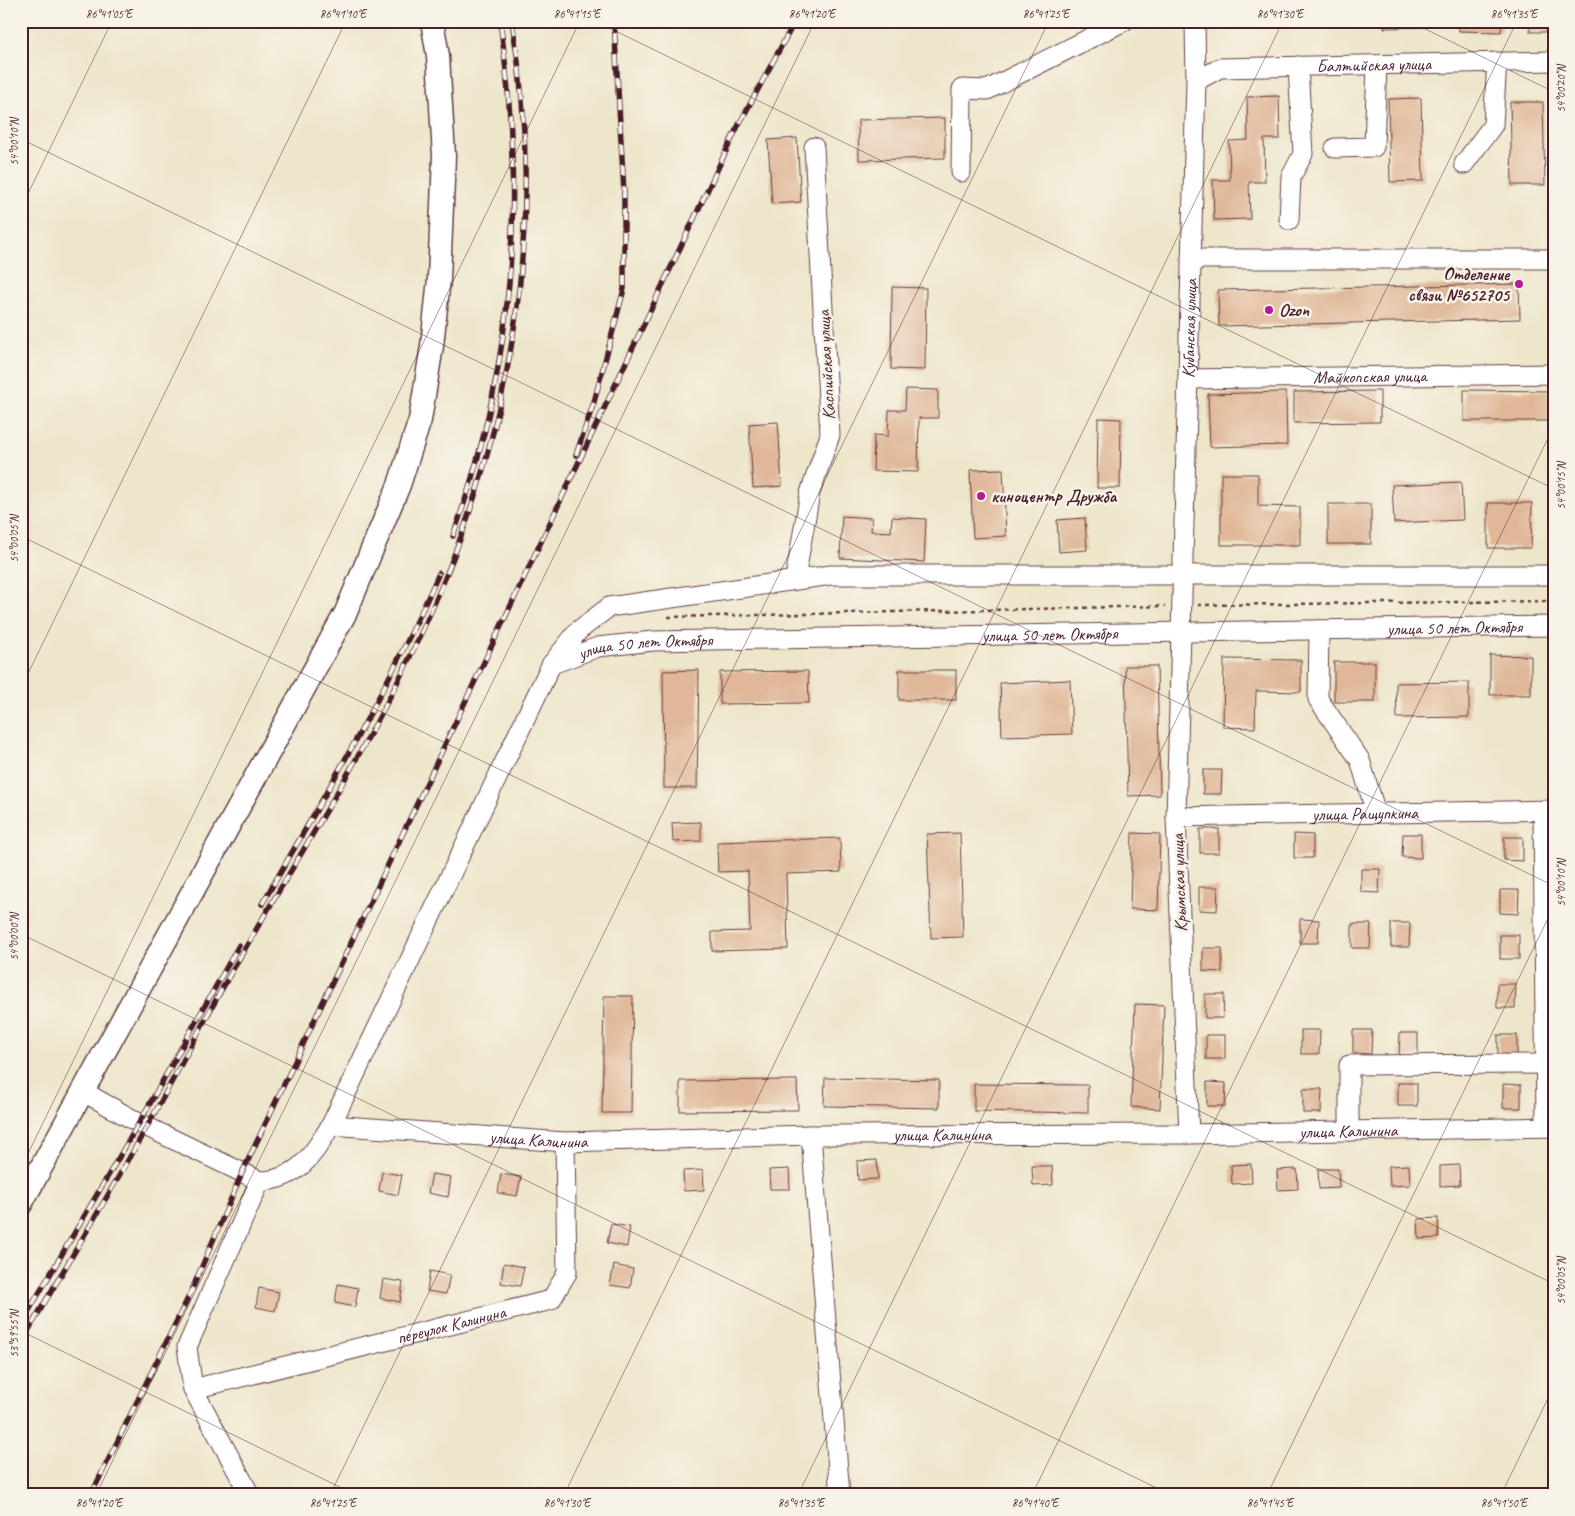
<svg xmlns="http://www.w3.org/2000/svg" width="1575" height="1516" font-family="Caveat,sans-serif">
<rect width="100%" height="100%" fill="#f7f3e8"/>
<filter id="ink" filterUnits="userSpaceOnUse"><feTurbulence type="fractalNoise" baseFrequency=".02" numOctaves="2"/><feDisplacementMap in="SourceGraphic" scale="10" xChannelSelector="R" yChannelSelector="G"/><feConvolveMatrix kernelMatrix="1 2 1 2 8 2 1 2 1" color-interpolation-filters="sRGB"/></filter>
<filter id="wash" filterUnits="userSpaceOnUse"><feTurbulence type="fractalNoise" baseFrequency=".0096" numOctaves="4" result="noise"/><feDisplacementMap in="SourceGraphic" scale="20" xChannelSelector="R" yChannelSelector="G"/><feGaussianBlur stdDeviation="1.12" result="paint"/><feColorMatrix in="noise" values="0 0 0 0 0 0 0 0 0 0 0 0 0 0 0 0 0 1.4 0 .05"/><feComposite in="paint" operator="in"/></filter>
<g filter="url(#wash)">
<rect width="100%" height="100%" fill="#eee6cb"/>
<g id="blocks">
<!-- building -->
<g fill="#e0b899">
<path d="M1384 21H1426V27L1384 28Z"/>
<path d="M1459 21H1502L1501 32 1459 31Z"/>
<rect x="1530" y="21" width="24" height="11"/>
<path d="M1279 96 1280 139H1264L1265 182H1249L1250 219 1214 220 1213 180H1230L1229 141 1248 140 1247 97Z"/>
<path d="M1421 98 1423 181 1390 182 1388 99Z"/>
<path d="M1510 102H1543L1545 185H1512Z"/>
<path d="M945 118V158L859 160 858 120Z"/>
<path d="M797 138 801 202 772 204 768 140Z"/>
<path d="M1519 284 1520 319 1219 326 1218 290Z"/>
<path d="M892 287 926 288 925 370 891 369Z"/>
<path d="M906 389 938 390V418H919L918 472 873 471 874 435 888 436 889 410H905Z"/>
<path d="M1464 390 1550 391V421H1464Z"/>
<path d="M1380 391V422L1294 423V392Z"/>
<path d="M1286 392 1287 445 1210 447 1208 394Z"/>
<path d="M1098 418 1121 419 1120 488H1097Z"/>
<path d="M778 422 782 486 753 488 749 424Z"/>
<path d="M1003 469 1006 536 973 538 970 470Z"/>
<path d="M1221 474H1258V506L1300 507V545H1221Z"/>
<path d="M1461 482 1463 520 1394 523 1392 485Z"/>
<path d="M1488 503H1532L1531 548H1488Z"/>
<rect x="1328" y="504" width="43" height="40"/>
<path d="M842 516 872 518 871 531 891 532 892 517 926 519 924 562 840 558Z"/>
<path d="M1085 518 1087 550 1059 552 1057 520Z"/>
<path d="M1490 655 1531 656V695H1490Z"/>
<path d="M1224 659 1301 660V692L1256 691 1255 728 1223 727Z"/>
<rect x="1334" y="662" width="41" height="40"/>
<path d="M1125 666H1157L1160 795 1128 796Z"/>
<path d="M699 670 697 788H664L663 671Z"/>
<rect x="899" y="670" width="57" height="30"/>
<path d="M808 671 809 703 720 704V672Z"/>
<path d="M1070 680 1072 734 1002 736 1000 683Z"/>
<path d="M1469 682V717L1397 718 1396 683Z"/>
<path d="M1203 770H1222L1221 794H1203Z"/>
<path d="M701 822V841L673 842 672 823Z"/>
<rect x="1200" y="829" width="19" height="24"/>
<path d="M960 833 963 937 931 938 927 834Z"/>
<path d="M1132 833 1160 834 1158 910 1130 909Z"/>
<path d="M1294 834 1313 835V858H1294Z"/>
<path d="M1403 834H1421V858L1402 857Z"/>
<path d="M1504 837H1523V861L1504 860Z"/>
<path d="M840 838 841 872 786 874 788 949 712 951V932L750 931 748 871 718 872 717 842Z"/>
<path d="M1361 869H1380L1379 893 1361 892Z"/>
<path d="M1199 887H1218L1217 911 1199 910Z"/>
<path d="M1500 890H1519L1518 914 1500 913Z"/>
<path d="M1300 919 1319 920 1318 943H1300Z"/>
<path d="M1391 923H1410L1409 947H1391Z"/>
<path d="M1352 924H1371L1370 948H1352Z"/>
<rect x="1500" y="935" width="19" height="24"/>
<path d="M1203 948H1222V972L1203 971Z"/>
<path d="M1497 984H1516L1515 1008H1497Z"/>
<path d="M1205 994H1224L1223 1018H1205Z"/>
<path d="M604 996H633L631 1113H602Z"/>
<path d="M1135 1004 1164 1005 1160 1109 1131 1107Z"/>
<path d="M1301 1030H1320L1319 1054H1301Z"/>
<path d="M1353 1030H1372L1371 1054 1353 1053Z"/>
<path d="M1400 1033H1418V1057H1399Z"/>
<rect x="1206" y="1035" width="19" height="24"/>
<rect x="1498" y="1035" width="19" height="24"/>
<path d="M825 1078 939 1080V1108L824 1106Z"/>
<path d="M797 1080 798 1110 680 1111V1081Z"/>
<path d="M1207 1082 1226 1083 1225 1106H1207Z"/>
<rect x="1398" y="1083" width="19" height="23"/>
<path d="M974 1084 1088 1085V1113L974 1111Z"/>
<path d="M1503 1084 1521 1085V1108H1503Z"/>
<path d="M1303 1089H1322L1321 1113H1303Z"/>
<path d="M877 1160 878 1179 858 1180 857 1161Z"/>
<path d="M1251 1164 1252 1183 1232 1184 1231 1165Z"/>
<path d="M1409 1165 1410 1185 1390 1186 1389 1166Z"/>
<path d="M1459 1165 1460 1185 1440 1186V1166Z"/>
<path d="M1032 1166H1052L1053 1185 1033 1186Z"/>
<path d="M789 1169 790 1189H770L769 1170Z"/>
<path d="M1297 1169 1298 1189 1278 1190 1277 1170Z"/>
<path d="M1318 1169H1338L1339 1188 1319 1189Z"/>
<path d="M703 1170 704 1190 684 1191 683 1171Z"/>
<path d="M382 1172 402 1175 398 1195 379 1191Z"/>
<path d="M432 1174 451 1177 448 1197 428 1193Z"/>
<path d="M501 1174 521 1177 517 1196 498 1193Z"/>
<path d="M1438 1218 1439 1238 1419 1239 1418 1219Z"/>
<path d="M611 1224 630 1227 627 1247 607 1243Z"/>
<path d="M504 1263 524 1267 520 1286 501 1283Z"/>
<path d="M614 1265 633 1269 630 1288 610 1285Z"/>
<path d="M430 1271 450 1275 446 1294 427 1291Z"/>
<path d="M383 1279 403 1282 400 1302 380 1298Z"/>
<path d="M338 1284 358 1288 355 1307 335 1303Z"/>
<path d="M259 1288 279 1292 275 1311 256 1307Z"/>
</g>
</g>
</g>
<g filter="url(#ink)">
<use href="#blocks" fill-opacity="0" stroke="#633d43" stroke-width="1"/>
<g fill="none" stroke-linecap="round" stroke-linejoin="round">
<defs>
<g id="minor">
<path id="s1" d="M1196 81 1220 68 1554 61"/>
<path d="M1335 148 1374 147 1377 65"/>
<path d="M1464 164 1493 125 1497 62"/>
<path d="M961 172 962 89 987 90 1124 21"/>
<path d="M1289 220 1291 177 1303 154 1298 66"/>
<path d="M1191 259H1554"/>
<path id="s2" d="M1188 379 1554 374"/>
<path d="M795 579 810 493 830 435 814 147"/>
<path d="M1319 630 1318 699 1360 760 1376 813"/>
<path id="s3" d="M552 664 598 647 653 641 1554 626"/>
<path d="M1543 810 1546 1127"/>
<path id="s4" d="M1176 817 1554 810"/>
<path d="M82 1091 139 1123 260 1181C298 1180 313 1155 331 1125L551 665 578 631 609 607 831 575H1554"/>
<path id="s5" d="M331 1125 565 1142 811 1135 1189 1134 1554 1127"/>
<path d="M1349 1131V1065L1546 1064"/>
<path id="s6" d="M1189 1134 1176 817 1196 81 1195 21"/>
<path d="M811 1135 840 1495"/>
<path id="s7" d="M193 1389 551 1300 567 1273 565 1142"/>
<path d="M250 1495 193 1389 187 1347 260 1181"/>
</g>
<path id="major" d="M21 1204 346 612 399 485 420 420 432 346 439 279 444 156 438 56 432 21"/>
</defs>
<!-- minor casing -->
<use href="#minor" stroke="#633d43" stroke-width="21"/>
<!-- major casing -->
<use href="#major" stroke="#633d43" stroke-width="25"/>
<!-- path -->
<g stroke="#633d43" stroke-width="2.5" stroke-dasharray="4 4" stroke-linecap="butt">
<path d="M1198 605 1554 601"/>
<path d="M668 617 1165 606"/>
</g>
<!-- minor -->
<use href="#minor" stroke="#fff" stroke-width="19"/>
<!-- major -->
<use href="#major" stroke="#fff" stroke-width="22"/>
<defs>
<g id="rail">
<path d="M576 455 594 402 624 289V192L614 21"/>
<path d="M453 536C515 364 525 201 500 21"/>
<path d="M262 904C325 796 389 687 439 573"/>
<path d="M21 1324 139 1123 239 945"/>
<path d="M21 1343C64 1269 108 1197 149 1123 181 1066 210 1008 243 952 308 840 381 727 432 609 513 425 546 221 512 21"/>
<path d="M91 1495 191 1292 242 1173 736 130 795 21"/>
</g>
</defs>
<!-- rail casing -->
<use href="#rail" stroke="#4a1f2b" stroke-width="5.5"/>
<!-- rail -->
<use href="#rail" stroke="#f7f3e8" stroke-width="4" stroke-dasharray="11" stroke-linecap="butt"/>
</g>
</g>
<!-- ticks -->
<path fill="none" stroke="#4a1f2b" stroke-width="1" stroke-opacity="0.45" d="M595 21 1554 489M1409 21 1554 92M21 139 1554 886M21 208 112 21M21 536 1554 1284M21 688 346 21M21 934 1171 1495M21 1168 580 21M21 1331 356 1495M96 1495 815 21M330 1495 1049 21M564 1495 1283 21M798 1495 1517 21M1032 1495 1554 426M1267 1495 1554 906M1501 1495 1554 1386"/>
<!-- markers -->
<g fill="#b5179e" stroke="#f7f3e8" stroke-width="2">
<circle cx="1519" cy="284" r="5"/>
<circle cx="1269" cy="310" r="5"/>
<circle cx="981" cy="496" r="5"/>
</g>
<g text-anchor="middle" dominant-baseline="central" stroke-width="5" stroke-linejoin="round" paint-order="stroke">
<!-- street labels -->
<g font-size="18" fill="#4a1f2b" stroke="#f7f3e8">
<text stroke="none"><textPath href="#s1" startOffset="181">Балтийская улица</textPath></text>
<text stroke="none"><textPath href="#s6" startOffset="806">Кубанская улица</textPath></text>
<text transform="translate(826 365) rotate(-93)">Каспийская улица</text>
<text stroke="none"><textPath href="#s2" startOffset="182">Майкопская улица</textPath></text>
<text stroke="none"><textPath href="#s3" startOffset="906">улица 50 лет Октября</textPath></text>
<text stroke="none"><textPath href="#s3" startOffset="501">улица 50 лет Октября</textPath></text>
<text stroke="none"><textPath href="#s3" startOffset="96">улица 50 лет Октября</textPath></text>
<text stroke="none"><textPath href="#s4" startOffset="189">улица Ращупкина</textPath></text>
<text transform="translate(1179 883) rotate(-92)">Крымская улица</text>
<text stroke="none"><textPath href="#s5" startOffset="1018">улица Калинина</textPath></text>
<text stroke="none"><textPath href="#s5" startOffset="612">улица Калинина</textPath></text>
<text stroke="none"><textPath href="#s5" startOffset="208">улица Калинина</textPath></text>
<text stroke="none"><textPath href="#s7" startOffset="266">переулок Калинина</textPath></text>
</g>
<!-- poi labels -->
<g font-size="18" font-weight="bold" fill="#4a1f2b" stroke="#f7f3e8" text-anchor="start">
<text x="1509" y="274" text-anchor="end">Отделение<tspan x="1509" dy="21">связи №652705</tspan></text>
<text x="1279" y="310">Ozon</text>
<text x="991" y="496">киноцентр Дружба</text>
</g>
</g>
<!-- margin -->
<rect width="1575" height="1516" fill="none" stroke="#f7f3e8" stroke-width="55"/>
<rect x="28" y="28" width="1520" height="1460" fill="none" stroke="#4a1f2b" stroke-width="2"/>
<g font-size="12" text-anchor="middle" fill="#4a1f2b">
<text x="109" y="18">86°41'05"E</text>
<text x="343" y="18">86°41'10"E</text>
<text x="577" y="18">86°41'15"E</text>
<text x="812" y="18">86°41'20"E</text>
<text x="1046" y="18">86°41'25"E</text>
<text x="1280" y="18">86°41'30"E</text>
<text x="1514" y="18">86°41'35"E</text>
<text transform="translate(1561 89) rotate(-90)" y="4">54°00'20"N</text>
<text transform="translate(14 142) rotate(-90)" y="4">54°00'10"N</text>
<text transform="translate(1561 486) rotate(-90)" y="4">54°00'15"N</text>
<text transform="translate(14 539) rotate(-90)" y="4">54°00'05"N</text>
<text transform="translate(1561 883) rotate(-90)" y="4">54°00'10"N</text>
<text transform="translate(14 937) rotate(-90)" y="4">54°00'00"N</text>
<text transform="translate(1561 1281) rotate(-90)" y="4">54°00'05"N</text>
<text transform="translate(14 1334) rotate(-90)" y="4">53°59'55"N</text>
<text x="99" y="1507">86°41'20"E</text>
<text x="333" y="1507">86°41'25"E</text>
<text x="567" y="1507">86°41'30"E</text>
<text x="801" y="1507">86°41'35"E</text>
<text x="1035" y="1507">86°41'40"E</text>
<text x="1270" y="1507">86°41'45"E</text>
<text x="1504" y="1507">86°41'50"E</text>
</g>
</svg>
